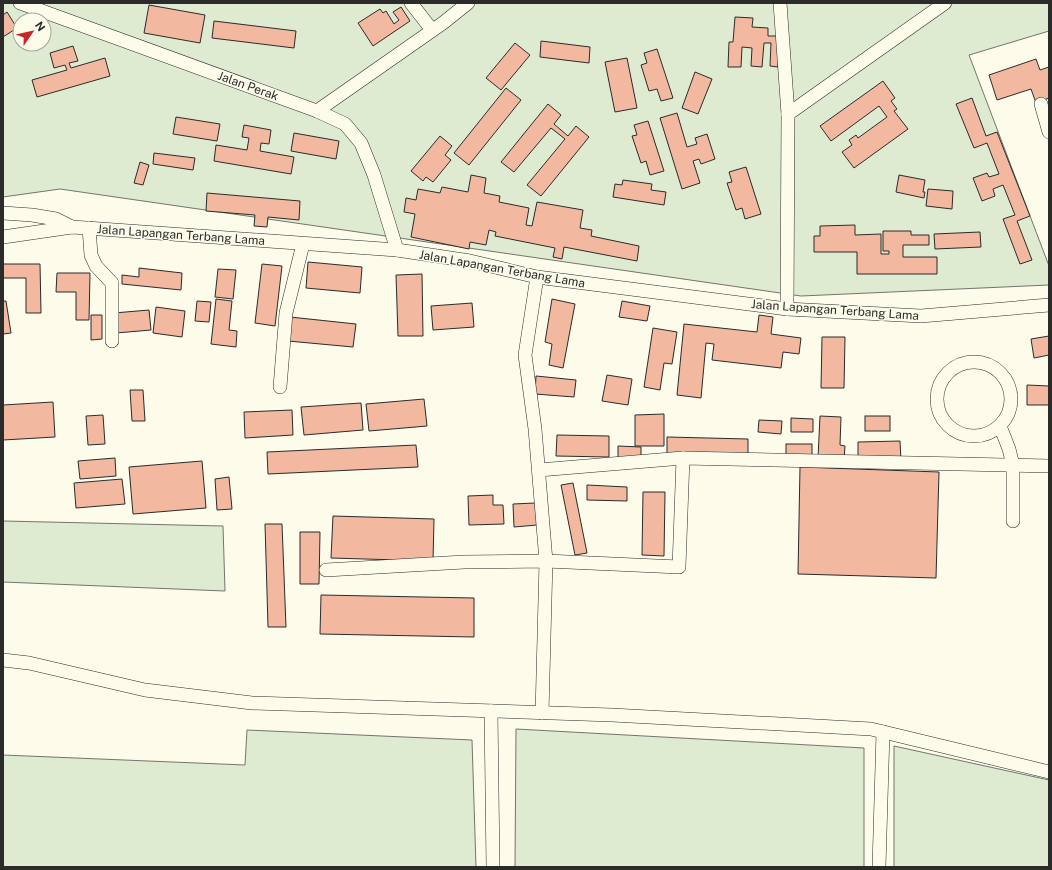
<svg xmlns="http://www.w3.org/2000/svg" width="1052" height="870" font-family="'Public Sans',sans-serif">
<rect width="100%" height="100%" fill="#fdfbea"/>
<!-- green -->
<g fill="#deebd1" stroke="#74746e" fill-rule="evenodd">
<path d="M3 3H1049V31L969 55 1049 266V285L801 296 60 189 3 197ZM20 20H44V44H20Z"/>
<path d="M3 521 223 526 225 591 3 582Z"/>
<path d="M516 729 864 748V867H515Z"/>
<path d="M247 730 472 740 476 867H3V755L245 765Z"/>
<path d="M894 746 1049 780V867H894Z"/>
</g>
<!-- building -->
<g fill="#f2b8a0" stroke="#2b2b2b">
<path d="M149 5 205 15 200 43 144 33Z"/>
<path d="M401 7 410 21 373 46 358 23 380 9 383 13 386 11 394 24 399 20 393 12Z"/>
<path d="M7 12 17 28 3 37V15Z"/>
<path d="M735 17 753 18 752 27 768 28V36H780L778 67 770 66 771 43H764L762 67 751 66 752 48 742 47 741 67H728L729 42H733Z"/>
<path d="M214 21 296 31 294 48 212 38Z"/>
<path d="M541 41 590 47 589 63 540 57Z"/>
<path d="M515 43 530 55 501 90 486 78Z"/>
<path d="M73 46 78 61 69 63 71 68 105 58 110 76 37 97 32 80 67 70 65 65 54 68 50 53Z"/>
<path d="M657 49 673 98 661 101 657 89 649 91 641 65 647 63 644 53Z"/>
<path d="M627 58 637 108 615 112 605 62Z"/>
<path d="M1036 59 1040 70 1049 67V98L1036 103 1031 89 997 100 989 75Z"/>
<path d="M695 72 712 79 698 114 682 108Z"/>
<path d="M883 81 895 98 891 101 897 109 894 111 908 129 854 168 842 152 852 145 849 140 856 135 858 138 887 117 879 106 831 141 820 126Z"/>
<path d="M506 88 521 100 469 165 454 153Z"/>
<path d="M972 98 986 136 997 132 1030 216 1017 221 1032 260 1020 264 1003 219 1015 215 1003 185 993 189 995 196 982 201 973 178 987 173 989 177 999 174 987 143 974 148 956 104Z"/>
<path d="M548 104 561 115 554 124 568 136 576 126 589 137 541 196 527 185 565 139 551 128 514 172 501 162Z"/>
<path d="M677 113 687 147 697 144 695 138 707 134 715 159 701 164 699 159 693 161 700 183 682 189 660 118Z"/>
<path d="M176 117 220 124 217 141 173 134Z"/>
<path d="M648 121 664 171 650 175 646 161 641 163 632 136 637 135 634 125Z"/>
<path d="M244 125 271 130 269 144 261 143 260 151 294 157 291 174 214 161 216 145 247 150 249 138 242 137Z"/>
<path d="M294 133 339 141 336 159 291 151Z"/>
<path d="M440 136 452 146 445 155 451 160 433 182 426 177 423 181 411 171Z"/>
<path d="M154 153 195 158 193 170 153 164Z"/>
<path d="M140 162 149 165 143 185 134 183Z"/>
<path d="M746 167 761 214 745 219 742 208 736 210 727 183 732 182 729 172Z"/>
<path d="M471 175 486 178 484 193 500 196 499 202 529 208 526 225 532 226 537 202 583 210 580 228 592 230 591 236 639 246 637 261 564 247 562 259 553 257 555 248 495 236 496 232 489 230 486 245 470 242 469 249 411 237 415 214 404 212 406 198 416 200 418 189 440 193 442 187 468 192Z"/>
<path d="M899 175 925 180 923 192H925L924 198 896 192Z"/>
<path d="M623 180 652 184 651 190 666 192 664 205 613 197 615 184 622 185Z"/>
<path d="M928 189 953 191 952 209 926 206Z"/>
<path d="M207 193 300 201 299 220 268 217 267 227 254 226 255 215 206 211Z"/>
<path d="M855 225V235L881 234V254H889V251H883V231H911V235H929V245H903V257H937V274H857V252H814V236H820V226Z"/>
<path d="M980 232 981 247 935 249 934 234Z"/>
<path d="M308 262 362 267 360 293 306 288Z"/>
<path d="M3 264H40L41 313H26V278H3Z"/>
<path d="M262 264 282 266 275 326 255 323Z"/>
<path d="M139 268 182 273 181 290 122 284V275L139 277Z"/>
<path d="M218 269 236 270 233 299 215 297Z"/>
<path d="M57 273H90L89 320H76V292H56Z"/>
<path d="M422 274 423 336H398L396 275Z"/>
<path d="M216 299 232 301 229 330 237 331 236 347 211 344Z"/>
<path d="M552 299 575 304 563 368 549 365 552 344 545 342Z"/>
<path d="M3 301H6L11 333 3 334Z"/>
<path d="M197 301 211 302 209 322 195 321Z"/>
<path d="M622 301 650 306 647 321 619 317Z"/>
<path d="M472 303 474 327 433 330 431 306Z"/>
<path d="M156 307 185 311 182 337 153 333Z"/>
<path d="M149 310 151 330 116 333 114 313Z"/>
<path d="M91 315H102V339L91 340Z"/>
<path d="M759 315 773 317 771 334 801 338 799 354 783 352 781 368 712 360 714 344 706 343 701 398 677 395 684 324 757 332Z"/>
<path d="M290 317 356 324 353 347 288 341Z"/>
<path d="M653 328 677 332 672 364 664 363 660 390 644 387Z"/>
<path d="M1049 336V355L1034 358 1031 339Z"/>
<path d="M822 337H845L844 388H821Z"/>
<path d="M607 375 632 379 628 405 602 401Z"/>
<path d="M536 376 576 380 574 397 535 394Z"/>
<path d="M1027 385 1049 386V405H1027Z"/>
<path d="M130 390H143L145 421H132Z"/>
<path d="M424 399 427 426 369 431 366 404Z"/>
<path d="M53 402 55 437 3 440V405Z"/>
<path d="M361 403 363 430 304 435 301 407Z"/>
<path d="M292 410 293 435 245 438 244 412Z"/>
<path d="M664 414V446H635V415Z"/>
<path d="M103 415 105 444 88 445 86 416Z"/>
<path d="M820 416 841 417 840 445 845 446 844 460 818 458Z"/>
<rect x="865" y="416" width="25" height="15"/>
<path d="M791 418 813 419V432H791Z"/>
<path d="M759 420 782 421 781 434 758 432Z"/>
<path d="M557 435 609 436V457L556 456Z"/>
<path d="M667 437 748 439V458L667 455Z"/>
<path d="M900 441 901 461 858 462V442Z"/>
<rect x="786" y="444" width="26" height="14"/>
<path d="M416 445 418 467 268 474 267 452Z"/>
<path d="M618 446 641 447V458H618Z"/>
<path d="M115 458 116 476 80 479 78 461Z"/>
<path d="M202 461 206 508 133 514 129 467Z"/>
<path d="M800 467 939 472 936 578 798 574Z"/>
<path d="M229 477 232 509 217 510 215 479Z"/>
<path d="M122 479 125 504 76 508 74 483Z"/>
<path d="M573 483 587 553 575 555 561 485Z"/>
<path d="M587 485 627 487V501L587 500Z"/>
<path d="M643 492H665L664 556 642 555Z"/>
<path d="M493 495V505H503L504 524 469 525 468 496Z"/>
<path d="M535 503 537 525 514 527 513 504Z"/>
<path d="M333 516 434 519 433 561 331 558Z"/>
<path d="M265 524H282L286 627H268Z"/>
<path d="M300 532H320L319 584H300Z"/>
<path d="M321 595 474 598V637L320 634Z"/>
</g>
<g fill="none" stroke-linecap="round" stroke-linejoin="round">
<defs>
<g id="minor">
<path d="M20 3 317 111 345 124 361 143 374 175 397 250"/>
<path d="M411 3 432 30"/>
<path d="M780 3 788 114 787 309"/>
<path d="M1041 104 1049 132"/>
<path d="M317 111 443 23 468 3"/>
<path d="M788 114 945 3"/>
<path d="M3 213 32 215 56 219 72 227"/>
<path d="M89 228 91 255 96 266 112 283V341"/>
<path d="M3 237 72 227 397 250 470 261 537 277 787 309 921 316 1049 305"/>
<path d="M537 277 525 355 535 429 546 561 542 713"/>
<circle cx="974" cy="399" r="37"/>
<path d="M280 387 286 313 303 244"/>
<path d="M1000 426 1009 449 1013 465V521"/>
<path d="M539 470 683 458 1049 466"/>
<path d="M326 570 464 562 546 561 679 567 683 458"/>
<path d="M3 660 29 663 145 690 252 703 612 715 871 729 1049 772"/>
<path d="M491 711 493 867"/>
<path d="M879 867 883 732"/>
</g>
</defs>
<!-- minor casing -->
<use href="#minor" stroke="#2b2b2b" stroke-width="14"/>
<!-- minor -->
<use href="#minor" stroke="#fdfbea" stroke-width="13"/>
</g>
<g text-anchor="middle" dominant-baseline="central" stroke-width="3" stroke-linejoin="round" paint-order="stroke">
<!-- street labels -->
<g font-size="12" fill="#2b2b2b" stroke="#fdfbea">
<text transform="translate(248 86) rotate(20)">Jalan Perak</text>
<text transform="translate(181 235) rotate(4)">Jalan Lapangan Terbang Lama</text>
<text transform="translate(502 269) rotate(10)">Jalan Lapangan Terbang Lama</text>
<text transform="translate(835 310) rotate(4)">Jalan Lapangan Terbang Lama</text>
</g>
</g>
<!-- border -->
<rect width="1052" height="870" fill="none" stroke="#2b2b2b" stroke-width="8"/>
<!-- north arrow -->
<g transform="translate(32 32) rotate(56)"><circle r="19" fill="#fdfbea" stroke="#a9a89e"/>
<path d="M0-3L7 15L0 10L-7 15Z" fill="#c62828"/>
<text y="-6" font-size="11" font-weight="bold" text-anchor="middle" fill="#2b2b2b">N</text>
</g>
</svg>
